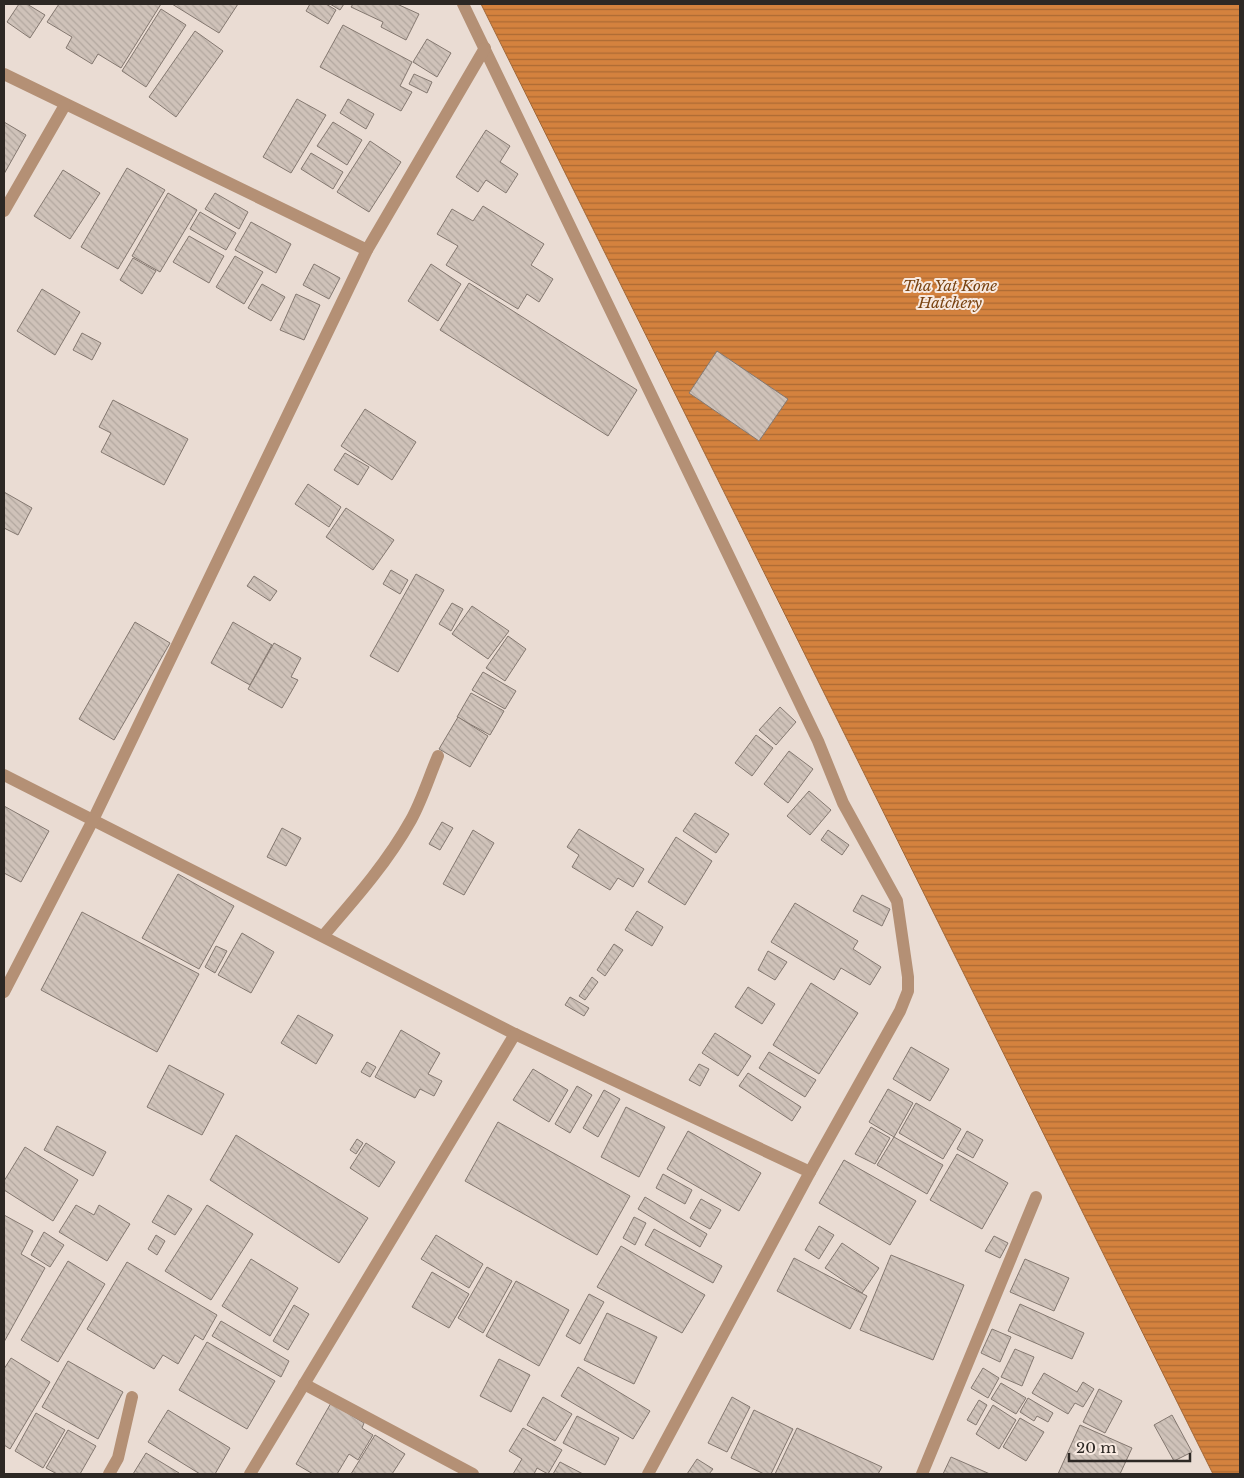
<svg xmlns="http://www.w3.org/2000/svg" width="1244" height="1478" font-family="'Libre Baskerville',serif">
<defs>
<pattern id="water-rules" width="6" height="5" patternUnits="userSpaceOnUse" patternTransform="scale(1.25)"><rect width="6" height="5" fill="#d4823e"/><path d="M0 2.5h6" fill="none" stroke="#ac6a34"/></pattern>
<pattern id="building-back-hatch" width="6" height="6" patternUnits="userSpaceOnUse" patternTransform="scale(1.25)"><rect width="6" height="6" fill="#cfc2b9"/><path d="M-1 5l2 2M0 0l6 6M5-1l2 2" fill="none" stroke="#b2a79f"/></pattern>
</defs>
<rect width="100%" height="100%" fill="#eadcd3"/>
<!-- water -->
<path fill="url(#water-rules)" stroke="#a26736" d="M481 4H1240V1474H1213Z"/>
<!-- building -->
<g fill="url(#building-back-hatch)" stroke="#847870">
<path d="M19 4H27L45 15 30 38 7 22Z"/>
<path d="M59 4H161L121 68 98 54 92 64 66 48 72 37 47 22Z"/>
<path d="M172 4H238L219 33Z"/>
<path d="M310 4H326L336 10 328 24 306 11Z"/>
<path d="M330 4H344L340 10Z"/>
<path d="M353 4H397L419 14 406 40 381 27 383 22 351 7Z"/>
<path d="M161 9 186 25 146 87 122 71Z"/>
<path d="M343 25 412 62 400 86 412 92 401 111 320 67Z"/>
<path d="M195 31 223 51 176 117 149 97Z"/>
<path d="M427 39 451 53 437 77 413 62Z"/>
<path d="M414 74 432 82 427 93 409 84Z"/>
<path d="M297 99 326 115 291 173 263 157Z"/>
<path d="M348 99 374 114 366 129 340 113Z"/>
<path d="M4 122 26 135 4 174Z"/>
<path d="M333 122 362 140 347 165 317 146Z"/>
<path d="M486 130 510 146 500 162 518 174 506 193 486 180 478 192 456 177Z"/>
<path d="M370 141 401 162 369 212 337 192Z"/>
<path d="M311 153 343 172 333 189 301 169Z"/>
<path d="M127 168 165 190 118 269 81 247Z"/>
<path d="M63 170 100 193 70 239 34 216Z"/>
<path d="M168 193 197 210 160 272 132 256Z"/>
<path d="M215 193 248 212 239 229 205 209Z"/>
<path d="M483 206 544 244 531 265 553 279 539 302 527 294 518 309 446 265 458 246 437 234 452 209 473 221Z"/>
<path d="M200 212 236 233 226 250 190 229Z"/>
<path d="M251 222 291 244 276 273 235 250Z"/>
<path d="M189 236 224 256 209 283 173 262Z"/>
<path d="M235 256 263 272 244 304 216 287Z"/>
<path d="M133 258 156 271 142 294 120 280Z"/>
<path d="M314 264 340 278 329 299 303 285Z"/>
<path d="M431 264 461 284 438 321 408 301Z"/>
<path d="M469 283 637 390 608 436 440 330Z"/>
<path d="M262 284 285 297 271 321 248 308Z"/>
<path d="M42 289 80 312 55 355 17 331Z"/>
<path d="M296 294 320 305 304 340 280 330Z"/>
<path d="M82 333 101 343 92 360 73 350Z"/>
<path d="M717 351 788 399 759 441 689 393Z"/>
<path d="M113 400 188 439 164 485 101 452 111 433 99 427Z"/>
<path d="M365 409 416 442 392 480 341 446Z"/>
<path d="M345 453 369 467 358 485 334 470Z"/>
<path d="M308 484 341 507 329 527 295 504Z"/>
<path d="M4 492 32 508 18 535 4 528Z"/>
<path d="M346 508 394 540 373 570 326 537Z"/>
<path d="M391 570 408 580 400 594 383 584Z"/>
<path d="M416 574 444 590 398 672 370 656Z"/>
<path d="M254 576 277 591 270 601 247 586Z"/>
<path d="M452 603 463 609 451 631 439 624Z"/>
<path d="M472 606 509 631 488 659 452 634Z"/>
<path d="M135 622 170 643 114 740 79 719Z"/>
<path d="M233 622 272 645 250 685 211 663Z"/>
<path d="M508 636 526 649 505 681 486 668Z"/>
<path d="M274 643 301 658 291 677 298 680 282 708 248 689Z"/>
<path d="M483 672 516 691 505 709 472 690Z"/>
<path d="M471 693 504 711 490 735 457 717Z"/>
<path d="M780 707 796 722 776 745 759 730Z"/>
<path d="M458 717 488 736 470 767 439 749Z"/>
<path d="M756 735 773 748 752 776 735 763Z"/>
<path d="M789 751 813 769 788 803 764 784Z"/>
<path d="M809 791 831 810 810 835 787 816Z"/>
<path d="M4 806 49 831 21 882 4 873Z"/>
<path d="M695 813 729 834 716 853 683 831Z"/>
<path d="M442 822 453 828 440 850 429 844Z"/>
<path d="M282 828 301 838 286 866 267 857Z"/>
<path d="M579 829 644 869 633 887 618 878 610 890 572 867 579 855 567 847Z"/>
<path d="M473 830 494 843 464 895 443 884Z"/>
<path d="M828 830 849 845 842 855 821 840Z"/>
<path d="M676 837 712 861 685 905 648 882Z"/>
<path d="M178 874 234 906 199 969 142 938Z"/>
<path d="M862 895 890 909 882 926 853 911Z"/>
<path d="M795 903 858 941 853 949 881 967 870 985 841 968 834 980 771 942Z"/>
<path d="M637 911 663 927 652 946 625 930Z"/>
<path d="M82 912 199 974 157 1052 41 990Z"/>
<path d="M242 933 274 952 251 993 218 975Z"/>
<path d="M614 944 623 950 605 976 597 970Z"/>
<path d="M216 946 227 951 215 973 205 967Z"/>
<path d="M768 951 787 962 775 980 758 970Z"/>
<path d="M592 977 598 982 585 1000 579 996Z"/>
<path d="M811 983 858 1013 819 1074 773 1045Z"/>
<path d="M748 987 775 1004 762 1024 735 1007Z"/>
<path d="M570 997 589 1008 584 1016 565 1005Z"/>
<path d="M298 1015 333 1035 316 1064 281 1043Z"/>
<path d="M401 1030 440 1053 428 1074 442 1081 434 1096 420 1089 415 1098 375 1077Z"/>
<path d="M715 1033 751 1056 738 1076 702 1053Z"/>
<path d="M911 1047 949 1069 930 1101 893 1079Z"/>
<path d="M769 1052 816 1080 805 1097 759 1068Z"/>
<path d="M367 1062 376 1067 370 1077 361 1072Z"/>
<path d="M699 1064 709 1069 700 1086 689 1080Z"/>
<path d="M169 1065 224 1094 202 1135 147 1107Z"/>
<path d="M533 1069 568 1090 549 1122 513 1100Z"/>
<path d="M748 1073 801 1107 792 1121 739 1086Z"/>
<path d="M577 1086 592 1095 570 1133 555 1124Z"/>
<path d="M888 1089 913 1103 894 1137 869 1122Z"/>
<path d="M604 1090 620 1099 598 1137 583 1128Z"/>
<path d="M916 1103 961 1129 943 1159 899 1133Z"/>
<path d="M626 1107 665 1127 639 1177 601 1157Z"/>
<path d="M498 1122 630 1196 597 1255 465 1181Z"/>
<path d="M57 1126 106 1152 93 1176 44 1150Z"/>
<path d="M871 1127 890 1138 875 1164 855 1154Z"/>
<path d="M688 1131 761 1173 739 1211 667 1169Z"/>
<path d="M967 1131 983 1140 973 1158 957 1149Z"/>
<path d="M236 1135 368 1218 339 1263 210 1180Z"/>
<path d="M894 1137 943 1165 927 1194 877 1165Z"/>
<path d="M357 1139 363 1143 356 1154 350 1150Z"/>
<path d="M366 1143 395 1162 379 1187 350 1168Z"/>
<path d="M25 1147 78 1180 53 1221 4 1190V1181Z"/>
<path d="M957 1154 1008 1183 982 1229 930 1200Z"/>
<path d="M844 1160 916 1201 890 1245 819 1203Z"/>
<path d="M663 1174 692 1190 685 1204 656 1188Z"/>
<path d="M168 1195 192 1209 175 1235 152 1222Z"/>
<path d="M645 1197 707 1234 700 1247 638 1209Z"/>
<path d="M701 1199 721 1210 710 1229 690 1218Z"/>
<path d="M76 1205 94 1215 99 1205 130 1224 107 1261 59 1232Z"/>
<path d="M207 1205 253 1234 211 1300 165 1271Z"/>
<path d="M4 1215 33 1231 21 1254 45 1268 4 1342Z"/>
<path d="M634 1217 646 1223 635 1245 623 1238Z"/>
<path d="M819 1226 834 1235 819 1259 805 1250Z"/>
<path d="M654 1229 722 1266 713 1283 645 1245Z"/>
<path d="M44 1232 64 1245 50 1267 31 1255Z"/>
<path d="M156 1235 165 1241 157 1255 148 1249Z"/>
<path d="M436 1235 483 1264 469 1288 421 1259Z"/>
<path d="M994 1236 1008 1243 1000 1258 985 1251Z"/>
<path d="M842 1243 879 1268 862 1293 825 1268Z"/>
<path d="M621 1246 705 1295 682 1333 597 1287Z"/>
<path d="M891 1255 964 1285 933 1360 860 1330Z"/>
<path d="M794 1258 867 1296 850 1329 777 1291Z"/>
<path d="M251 1259 298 1288 270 1336 222 1306Z"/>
<path d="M1025 1259 1069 1278 1054 1311 1010 1292Z"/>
<path d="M68 1261 105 1284 58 1362 21 1340Z"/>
<path d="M127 1262 217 1315 203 1340 195 1335 178 1364 163 1355 154 1369 87 1329Z"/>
<path d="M487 1267 512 1281 483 1333 458 1318Z"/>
<path d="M432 1272 469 1294 449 1328 412 1307Z"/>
<path d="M516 1281 569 1310 539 1366 486 1336Z"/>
<path d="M589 1294 604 1302 580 1344 566 1336Z"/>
<path d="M1020 1304 1084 1333 1072 1359 1008 1331Z"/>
<path d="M294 1305 309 1314 288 1350 273 1341Z"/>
<path d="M607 1313 657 1337 634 1384 584 1360Z"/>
<path d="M221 1321 289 1361 281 1377 212 1336Z"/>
<path d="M992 1329 1011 1337 1000 1362 981 1353Z"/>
<path d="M207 1342 275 1381 247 1429 179 1390Z"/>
<path d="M1015 1349 1034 1357 1022 1386 1001 1377Z"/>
<path d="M11 1358 50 1382 10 1449 4 1445V1369Z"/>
<path d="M499 1359 530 1375 511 1412 480 1396Z"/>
<path d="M68 1361 123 1392 98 1439 42 1407Z"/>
<path d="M578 1367 650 1411 633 1439 561 1396Z"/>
<path d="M983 1368 999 1378 988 1398 971 1388Z"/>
<path d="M1044 1373 1077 1392 1083 1382 1094 1389 1083 1407 1075 1403 1068 1414 1032 1393Z"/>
<path d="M1001 1383 1026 1398 1016 1414 991 1399Z"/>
<path d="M1099 1389 1122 1401 1105 1433 1083 1422Z"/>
<path d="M543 1397 572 1414 555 1441 527 1425Z"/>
<path d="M732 1397 750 1407 727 1452 708 1443Z"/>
<path d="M1028 1398 1053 1413 1048 1422 1037 1416 1034 1421 1020 1412Z"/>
<path d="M979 1400 987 1405 976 1425 967 1420Z"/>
<path d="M331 1403 364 1423 362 1428 373 1435 358 1460 349 1454 337 1474H313L296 1464Z"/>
<path d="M993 1405 1016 1420 999 1449 976 1434Z"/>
<path d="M168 1410 230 1448 215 1474H200L148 1442Z"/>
<path d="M754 1410 793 1429 771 1474H764L731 1458Z"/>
<path d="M36 1413 65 1430 43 1468 15 1451Z"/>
<path d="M1172 1415 1192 1452 1174 1461 1154 1425Z"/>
<path d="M577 1416 619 1438 605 1465 563 1443Z"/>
<path d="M1020 1418 1044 1432 1026 1461 1003 1447Z"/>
<path d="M1080 1425 1132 1448 1120 1474H1058Z"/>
<path d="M523 1428 562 1450 548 1474 537 1468 534 1474H513L522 1459 509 1451Z"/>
<path d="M797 1428 882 1467 878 1474H775Z"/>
<path d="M68 1430 96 1446 80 1474H57L46 1468Z"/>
<path d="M375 1435 405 1454 392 1474H351Z"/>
<path d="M146 1453 179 1473 178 1474H133Z"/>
<path d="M951 1457 990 1474H943Z"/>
<path d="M697 1459 713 1469 709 1474H687Z"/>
<path d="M560 1462 583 1474H553Z"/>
</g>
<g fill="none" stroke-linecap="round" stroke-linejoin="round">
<!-- street -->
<g stroke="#b49075" stroke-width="12">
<path d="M463 4 818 741 843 803 897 901 908 977V991L900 1011 810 1172 648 1474"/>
<path d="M4 74 367 250"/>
<path d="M4 211 65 105"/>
<path d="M4 775 515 1034 810 1172"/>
<path d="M323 936C355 899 387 863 411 820 422 800 429 777 438 756"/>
<path d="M4 992 93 820 367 250 485 48"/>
<path d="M304 1384 473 1474"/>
<path d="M109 1474 118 1458 132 1397"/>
<path d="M250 1474 515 1034"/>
<path d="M922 1474 1036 1197"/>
</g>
</g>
<g text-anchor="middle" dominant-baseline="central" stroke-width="4" stroke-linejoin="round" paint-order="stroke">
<!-- water labels -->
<g font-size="15" font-style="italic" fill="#794311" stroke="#f7e9e0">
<text x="950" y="285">Tha Yat Kone<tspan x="950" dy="17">Hatchery</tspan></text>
</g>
</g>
<!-- border -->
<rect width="1244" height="1478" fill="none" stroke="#2d2824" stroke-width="10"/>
<!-- scale -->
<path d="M1069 1453v8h121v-8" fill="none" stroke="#2d2824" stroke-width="2.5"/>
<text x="1076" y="1453" font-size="15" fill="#2d2824" stroke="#f7e9e0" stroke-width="4" paint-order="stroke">20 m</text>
</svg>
